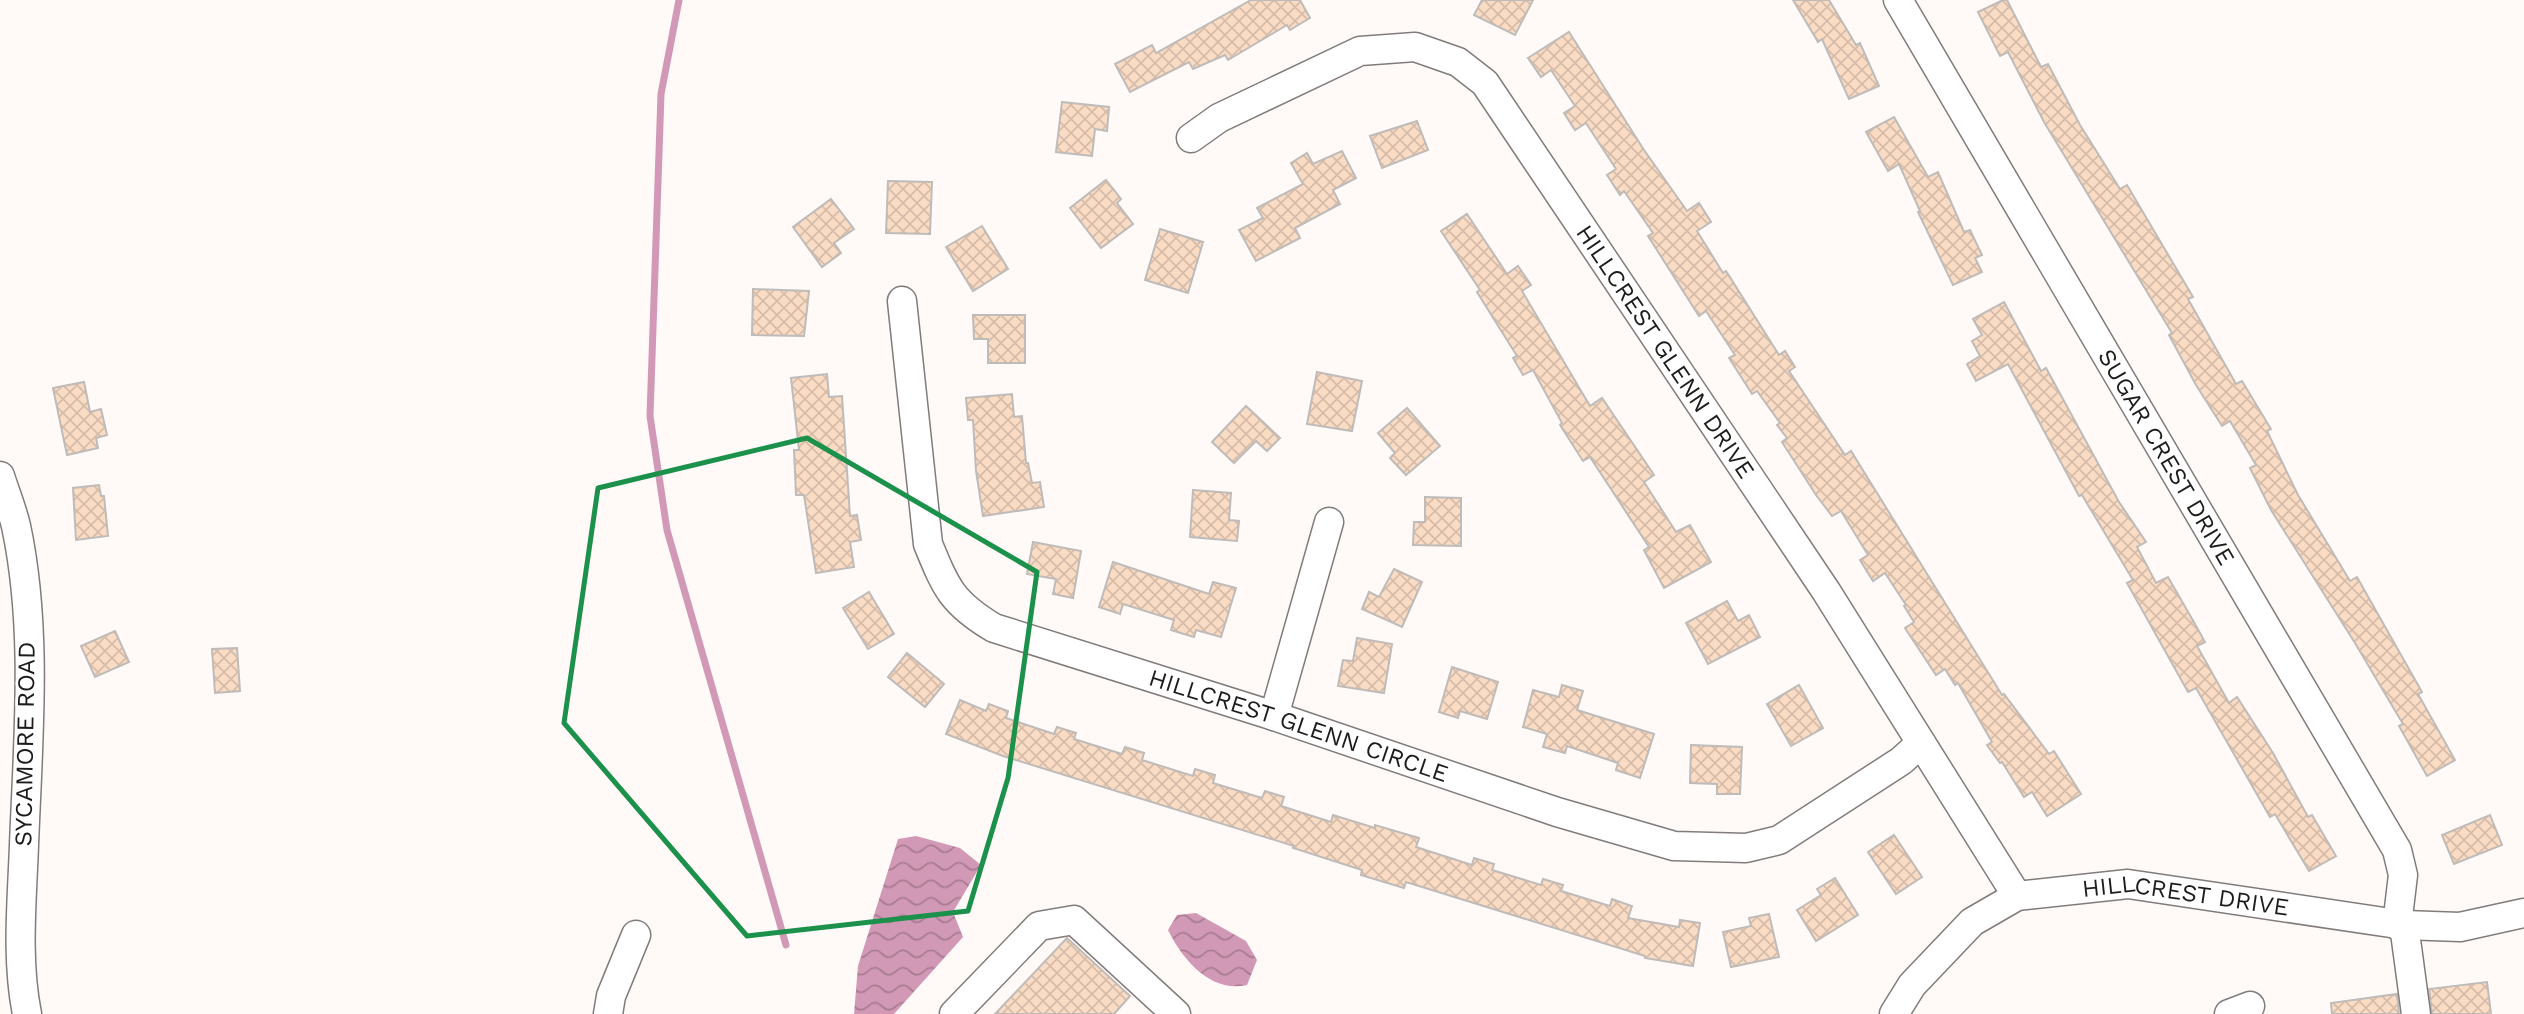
<svg xmlns="http://www.w3.org/2000/svg" width="2524" height="1014" font-family="'Work Sans',sans-serif">
<defs>
<pattern id="water-waves" width="16" height="10" patternUnits="userSpaceOnUse" patternTransform="scale(1.75)"><rect width="16" height="10" fill="#d199b5"/><path d="M0 5q4-4 8 0t8 0" fill="none" stroke="#a97c92"/></pattern>
<pattern id="building-cross-hatch" width="8" height="8" patternUnits="userSpaceOnUse" patternTransform="scale(1.75)"><rect width="8" height="8" fill="#fadcc5"/><path d="M0 0l8 8M0 8l8-8" fill="none" stroke="#d6bca9"/></pattern>
</defs>
<rect width="100%" height="100%" fill="#fff9f8"/>
<!-- water -->
<g fill="url(#water-waves)">
<path d="M916 836 960 848 981 865 953 912 963 937 894 1014H854L858 966 898 839Z"/>
<path d="M1196 913 1246 941 1257 960 1247 985C1210 993 1183 960 1168 930L1177 915Z"/>
</g>
<g fill="none" stroke-linecap="round" stroke-linejoin="round">
<!-- stream -->
<path stroke="#d199b5" stroke-width="7" d="M679 0 661 94 650 416 667 530 786 945"/>
</g>
<!-- building -->
<g fill="url(#building-cross-hatch)" stroke="#bfbbb8" stroke-width="2">
<path d="M1251 0H1300L1310 18 1290 30 1287 25 1228 60 1225 55 1193 69 1189 62 1130 92 1115 64 1152 45 1156 53Z"/>
<path d="M1482 0H1533L1515 35 1474 15Z"/>
<path d="M1793 0H1829L1856 45 1860 43 1879 86 1849 99 1822 39 1818 42Z"/>
<path d="M2003 0H2007L2041 67 2048 64 2080 125 2120 189 2127 185 2193 297 2188 299 2236 384 2242 381 2271 429 2267 431 2298 495 2350 581 2357 577 2422 692 2418 694 2455 760 2427 776 2399 726 2403 724 2355 643 2271 510 2250 468 2256 465 2230 421 2222 426 2196 385 2169 335 2172 333 2044 122 2008 52 2000 56 1978 12Z"/>
<path d="M1569 32 1644 150 1687 211 1699 203 1711 222 1697 231 1723 273 1726 271 1779 355 1785 351 1795 367 1789 371 1845 455 1851 451 2002 695 2004 694 2049 754 2054 751 2081 794 2047 816 2032 792 2024 797 2002 762 2000 763 1987 745 1992 742 1958 683 1955 685 1945 669 1936 675 1905 628 1914 622 1904 606 1906 605 1885 573 1873 581 1860 560 1868 555 1841 511 1832 516 1816 495 1782 442 1787 438 1777 425 1780 423 1757 391 1752 394 1729 358 1735 355 1706 311 1699 316 1648 236 1653 233 1624 191 1620 195 1607 175 1616 169 1586 123 1575 130 1564 113 1575 106 1551 70 1541 77 1528 58Z"/>
<path d="M1062 102 1109 107 1107 131 1095 129 1092 156 1056 152Z"/>
<path d="M1894 117 1928 177 1938 172 1964 232 1970 230 1982 255 1975 258 1982 272 1953 285 1918 212 1920 211 1899 164 1888 171 1866 132Z"/>
<path d="M1417 121 1428 150 1382 168 1370 136Z"/>
<path d="M1342 151 1356 178 1333 190 1340 204 1295 228 1300 238 1256 261 1239 230 1263 218 1257 208 1303 184 1291 163 1307 153 1313 164Z"/>
<path d="M1106 180 1121 199 1117 203 1133 224 1101 248 1070 208Z"/>
<path d="M888 181 932 182 930 234 886 233Z"/>
<path d="M831 199 854 229 834 243 841 253 822 267 793 227Z"/>
<path d="M1467 214 1507 274 1518 266 1531 285 1522 291 1590 406 1602 398 1654 475 1644 482 1676 532 1690 525 1711 562 1664 588 1644 550 1649 547 1590 457 1583 461 1560 425 1562 423 1533 370 1523 375 1513 358 1517 356 1477 292 1480 290 1441 231Z"/>
<path d="M982 226 1008 269 973 291 946 247Z"/>
<path d="M1160 229 1203 242 1188 293 1145 280Z"/>
<path d="M753 289 809 291 804 336 752 335Z"/>
<path d="M2004 302 2041 371 2046 368 2119 502 2146 542 2137 547 2156 583 2168 577 2195 624 2205 642 2197 646 2229 703 2237 697 2273 753 2308 817 2312 815 2336 856 2309 871 2275 814 2270 817 2196 688 2188 692 2127 583 2133 580 2082 495 2079 496 2008 364 1976 381 1967 364 1980 356 1972 341 1982 335 1973 319Z"/>
<path d="M973 315H1025V363H988V339H974Z"/>
<path d="M1317 372 1362 381 1352 431 1307 424Z"/>
<path d="M827 374 829 397 842 396 850 516 857 515 861 540 850 542 854 567 816 573 804 495H796L794 450H799L791 378Z"/>
<path d="M84 382 90 412 101 409 107 435 96 438 98 448 67 455 53 388Z"/>
<path d="M1012 394 1014 417 1022 416 1026 463H1028L1032 483 1040 482 1044 507 983 516 976 471 973 420H968L966 398Z"/>
<path d="M1246 406 1280 438 1267 451 1256 441 1234 463 1212 442Z"/>
<path d="M1407 408 1440 446 1406 475 1390 458 1395 453 1378 433Z"/>
<path d="M99 485 101 496H104L108 536 76 540 73 488Z"/>
<path d="M1193 490 1231 493 1229 520 1239 521 1237 541 1190 537Z"/>
<path d="M1425 497 1461 498V546L1413 545 1414 522H1425Z"/>
<path d="M1033 542 1081 551 1073 598 1053 594 1056 579 1027 574Z"/>
<path d="M1113 562 1209 594 1213 582 1236 588 1221 637 1196 630 1194 637 1171 630 1174 620 1123 604 1120 614 1099 607Z"/>
<path d="M1394 569 1422 582 1402 627 1362 609 1369 592 1379 597Z"/>
<path d="M869 592 894 634 868 649 843 608Z"/>
<path d="M1727 601 1738 621 1749 615 1760 637 1708 664 1686 623Z"/>
<path d="M115 631 129 662 95 677 81 646Z"/>
<path d="M1357 638 1392 644 1384 693 1338 686 1343 660 1353 661Z"/>
<path d="M237 648 240 691 215 693 212 649Z"/>
<path d="M907 653 944 684 925 707 888 677Z"/>
<path d="M1452 667 1498 682 1487 719 1460 711 1458 718 1439 712Z"/>
<path d="M1562 685 1583 691 1577 710 1654 734 1640 778 1616 770 1618 763 1567 746 1565 753 1543 747 1547 734 1523 727 1533 690 1559 697Z"/>
<path d="M1799 685 1823 728 1791 746 1767 704Z"/>
<path d="M960 700 986 711 989 704 1008 711 1006 718 1054 734 1057 727 1076 733 1074 739 1122 754 1125 747 1144 753 1142 760 1193 776 1195 769 1215 775 1213 783 1262 798 1265 791 1284 797 1281 806 1331 822 1333 815 1375 828V825L1419 838 1416 847 1472 865 1474 858 1494 864 1492 870 1541 885 1543 879 1563 885 1561 891 1610 906 1612 899 1632 906 1628 918 1679 927 1680 920 1700 923 1693 966 1645 958V956L1406 882 1404 888 1361 875 1362 870 1293 848 1294 846 1003 756 946 734Z"/>
<path d="M1691 745 1742 747 1740 794H1717V784L1690 783Z"/>
<path d="M2490 815 2502 845 2454 864 2442 835Z"/>
<path d="M1894 835 1922 877 1896 894 1868 852Z"/>
<path d="M1835 878 1858 915 1816 941 1797 910 1821 895 1817 889Z"/>
<path d="M1769 914 1779 957 1731 967 1723 932 1751 926 1749 918Z"/>
<path d="M1067 938 1130 996 1114 1014H995Z"/>
<path d="M2487 982 2491 1014H2432L2429 989Z"/>
<path d="M2397 994 2399 1014H2332L2331 1003Z"/>
</g>
<g fill="none" stroke-linecap="round" stroke-linejoin="round">
<defs>
<g id="minor">
<path id="s1" d="M1898 0 2397 850 2403 875 2397 925"/>
<path id="s2" d="M1191 138 1219 118 1360 51 1415 47 1458 62 1485 83 1826 591 2017 896"/>
<path id="s3" d="M902 301 928 544C946 588 952 603 994 628L1274 716 1557 812 1674 846 1746 848 1779 840 1901 761 1921 743"/>
<path d="M0 476C5 492 12 509 16 526 38 629 28 740 24 845 22 901 16 959 27 1014"/>
<path d="M1274 716 1329 522"/>
<path d="M2404 925 2416 1014"/>
<path d="M608 1014 611 996 636 935"/>
<path d="M954 1014 1039 926 1074 920 1176 1014"/>
<path id="s4" d="M1894 1014 1912 985 1972 922 2017 896 2128 884 2404 925 2460 927 2524 913"/>
<path d="M2229 1014 2250 1006"/>
</g>
</defs>
<!-- minor casing -->
<use href="#minor" stroke="#817c7b" stroke-width="31"/>
<!-- minor -->
<use href="#minor" stroke="#fff" stroke-width="28"/>
</g>
<!-- marked area -->
<path fill="none" stroke="#1b914c" stroke-width="5" stroke-linejoin="round" d="M807 438 1037 572 1008 778 968 911 747 936 564 723 598 488Z"/>
<g text-anchor="middle" dominant-baseline="central" stroke-width="5" stroke-linejoin="round" paint-order="stroke">
<!-- street labels -->
<g font-size="24" fill="#1e1c1b" stroke="#fff">
<text stroke="none"><textPath href="#s2" startOffset="649">HILLCREST GLENN DRIVE</textPath></text>
<text stroke="none"><textPath href="#s1" startOffset="530">SUGAR CREST DRIVE</textPath></text>
<text stroke="none"><textPath href="#s3" startOffset="674">HILLCREST GLENN CIRCLE</textPath></text>
<text transform="translate(25 744) rotate(-89)">SYCAMORE ROAD</text>
<text stroke="none"><textPath href="#s4" startOffset="343">HILLCREST DRIVE</textPath></text>
</g>
</g>
</svg>
